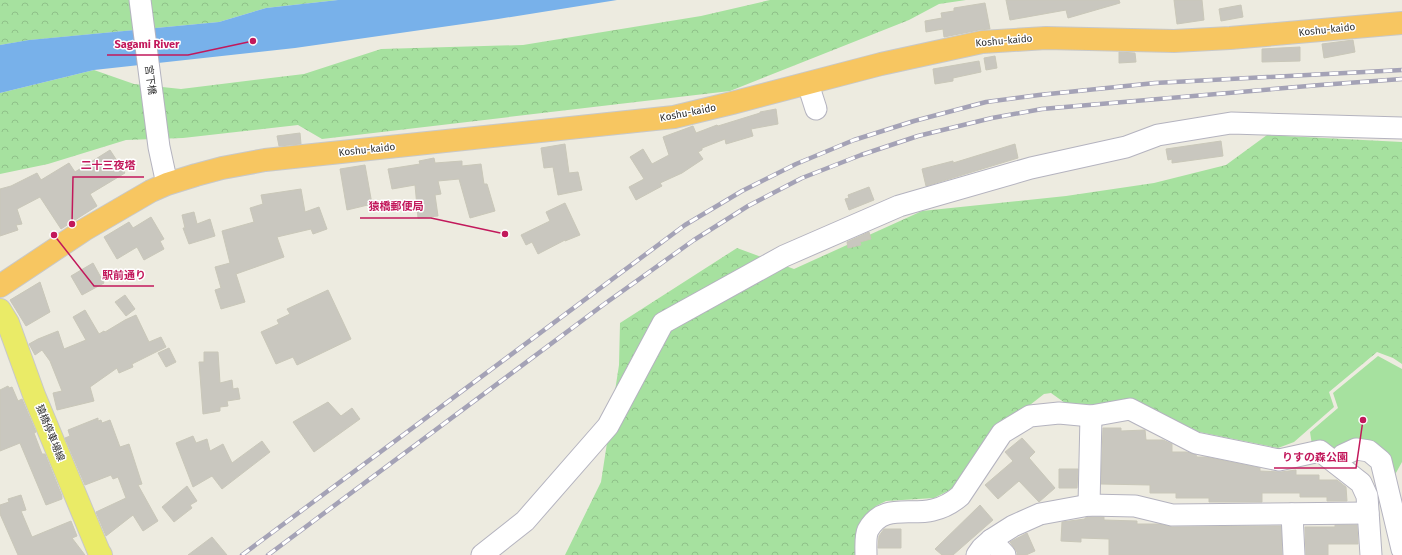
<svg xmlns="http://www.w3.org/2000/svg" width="1402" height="555" font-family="'Fira Sans','Noto Sans JP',sans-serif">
<defs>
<pattern id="forest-crowns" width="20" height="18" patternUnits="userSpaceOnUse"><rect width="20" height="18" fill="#a6e19f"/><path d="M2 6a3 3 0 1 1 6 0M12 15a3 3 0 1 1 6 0" fill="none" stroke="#8fc189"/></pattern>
</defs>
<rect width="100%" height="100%" fill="#edebe0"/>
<!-- forest -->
<g fill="url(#forest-crowns)">
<path d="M0 0H338L266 8 219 22 30 40 0 45Z"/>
<path d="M770 0H966L939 4 909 20 730 91 322 139 298 125 183 138 126 140 48 164 0 174V93L94 70 134 84 181 89 304 74 381 49 523 45 701 16Z"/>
<path d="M1267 135 1402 142V364L1393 358 1377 352 1329 392 1334 407 1294 442 1278 448 1194 431 1131 399 1096 405 1065 403 1051 393 1044 394 1026 408 996 424 962 479 950 490 934 498 886 501 876 506 857 527 856 555H565L601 482 619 365 620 323 737 248 794 269 922 211 1066 196 1154 183 1226 165Z"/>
</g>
<!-- park -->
<path fill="#a6e19f" d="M1378 356 1402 369V462L1392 480 1386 459 1337 451 1312 445 1310 432 1338 408 1333 393Z"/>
<!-- water -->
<path fill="#78b1ea" d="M338 0H617L498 19 295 48 94 70 0 93V45L29 40 219 22 266 8Z"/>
<!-- building -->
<g fill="#c9c7bf" stroke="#c9c7b9">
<path d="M1006 0H1119L1120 3 1068 18 1066 10 1010 20Z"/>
<path d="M1174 0H1202L1204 20 1177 24Z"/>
<path d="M985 3 990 29 979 30 944 37 943 29 926 32 925 21 942 18 941 13 954 11V8Z"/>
<path d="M1241 5 1243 17 1221 21 1219 9Z"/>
<path d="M1353 40 1355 52 1324 58 1322 44Z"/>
<path d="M1300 47V61L1262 62V49Z"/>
<path d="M1119 52 1135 53 1136 62 1119 63Z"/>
<path d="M995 56 997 68 986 70 984 58Z"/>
<path d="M979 61 981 72 953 78V81L935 84 933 69Z"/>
<path d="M776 109 778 124 751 129 753 136 726 144 725 139 702 148V150L698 152 703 159 682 173 660 183 662 186 636 200 629 187 644 179 630 157 643 149 652 164 669 155 663 137 693 126 696 133 717 125 718 126 760 113V112Z"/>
<path d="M300 133 301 144 279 146 277 136Z"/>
<path d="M1221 141 1223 156 1172 163V159L1168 160 1166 149Z"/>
<path d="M565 144 569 173 578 172 582 190 558 195 553 167 544 168 541 148Z"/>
<path d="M1015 144 1018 158 926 186 922 169 953 161V163Z"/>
<path d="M110 150 125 173 90 194 97 206 61 229 40 197 17 209 22 224 16 225 18 230 0 236V189L11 186 37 173 41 180 69 163 75 172Z"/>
<path d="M434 158 435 163 462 161V166L481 164 484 184H487L495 211 470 218 459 179 438 181 441 194 435 195 438 216 418 218 415 185 392 189 388 169 420 164 419 161Z"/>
<path d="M365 165 372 204 347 210 340 169Z"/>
<path d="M869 187 874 200 849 210 845 199 849 198 848 195Z"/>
<path d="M301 189 305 212 319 207 327 229 313 234 311 229 277 237 284 257 236 274 245 302 221 309 215 290 221 288 215 267 230 263 222 231 254 222 250 208 263 204 261 195Z"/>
<path d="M565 203 580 235 565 241V240L538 254 532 242 526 245 521 235 550 221 546 212Z"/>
<path d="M194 212 197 224 210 219 215 236 189 244 183 228H185L182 215Z"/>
<path d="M151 217 164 239 160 241 164 249 144 260 137 247 117 259 104 237 129 222 133 228Z"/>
<path d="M869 232 871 239 860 242 861 245 848 248 847 242Z"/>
<path d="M93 263 104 283 82 295 71 276Z"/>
<path d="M40 282 50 312 26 326 10 300Z"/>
<path d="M328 290 351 339 297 365 293 357 276 364 261 332 279 324 277 320 290 314 287 309Z"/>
<path d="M125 295 135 309 126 316 115 302Z"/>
<path d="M85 310 99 334 104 331 105 332 125 320 136 315 149 342 161 337 166 347 132 364 133 367 119 373 117 368 90 387 94 401 57 410 53 393 62 391 50 361 42 350 35 355 29 344 38 339 58 331 64 349 86 340 73 317Z"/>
<path d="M169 348 176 362 166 367 158 353Z"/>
<path d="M204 352H218L220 383 232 380 233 389 238 388 240 399 227 401 228 406 220 407V411L203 414 199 362H204Z"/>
<path d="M8 386 9 388 12 387 18 401 22 399 36 432 34 433 42 454H45L62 496V499L46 505 20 443 0 451V390Z"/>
<path d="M328 402 341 416 352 408 360 419 314 452 293 422Z"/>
<path d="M98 418V421L101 420 102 423 110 420 120 447 129 444 142 484 138 485 158 521 143 531 133 515 106 536 96 512 126 498 118 477 113 479 111 475 85 485 65 438 70 436 68 430Z"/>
<path d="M1103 428H1121V431L1145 430 1146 440H1163L1172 444V452H1187L1196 455 1197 457H1206L1260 468V471L1281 472 1296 470V475H1319V480H1337L1346 487 1347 501H1327V497H1300V493H1262V502H1209V498H1176V493H1150V485L1101 484Z"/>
<path d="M193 436 196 443 207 439 210 451 223 444 232 463 262 441 270 452 222 489 212 476 193 487 176 443Z"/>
<path d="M1022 438 1035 452 1029 458 1055 488 1039 502 1019 481 998 499 985 485 1013 461 1005 452Z"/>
<path d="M1059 469H1078L1077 488H1059Z"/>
<path d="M187 486 197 501 190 505 192 508 174 522 162 507Z"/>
<path d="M21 495 26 510 21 511 32 537 71 521 77 536 72 538 85 555H18L0 514V505L9 502 8 499Z"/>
<path d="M980 505 993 520 953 555H942L935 549Z"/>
<path d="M1090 517H1104V520L1137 521V524H1159L1172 527 1281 526 1282 555H1109V539L1081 538V542L1061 541 1062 522 1085 519V518Z"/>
<path d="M1335 525H1357L1358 544H1328V555H1306L1305 527H1335Z"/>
<path d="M884 529H901V548H878L879 536Z"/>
<path d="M1027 533 1035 551 1026 555H1017V552L1010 542Z"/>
<path d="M212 537 227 555H188Z"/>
</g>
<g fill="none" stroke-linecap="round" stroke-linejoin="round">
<defs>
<g id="minor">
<path d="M140 0 159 147 167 184"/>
<path d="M808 84 816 109"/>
<path d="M1336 463 1343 455 1356 449 1369 451 1381 461 1402 549"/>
<path d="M1089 505 1091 416"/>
<path d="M1292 514 1294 555"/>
<path d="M991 540 1005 555"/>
<path d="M482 555 525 521 608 426 663 323 784 256 899 206 1031 168 1126 147 1158 135 1231 123 1402 128"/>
<path d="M866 555C866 548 865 536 868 530 883 503 909 516 933 510 942 508 953 502 960 496L1002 433 1030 416 1059 413 1091 416 1130 409 1196 443 1279 460 1320 451 1361 483 1367 496 1371 555"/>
<path d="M977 555 982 548 991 540 1013 526 1040 514 1089 505 1135 506 1172 515 1368 513"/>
</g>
<path id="major" d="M0 310 8 323 34 395 99 552 101 555"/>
<path id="highway" d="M0 286 84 230 151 191 167 184 196 175 222 168 265 160 674 117 732 103 881 64 982 42 1046 38 1174 41 1230 38 1402 23"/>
</defs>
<!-- minor casing -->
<use href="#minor" stroke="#b4b3bf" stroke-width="23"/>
<!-- major casing -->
<use href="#major" stroke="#c8c8c8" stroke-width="24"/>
<!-- highway casing -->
<use href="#highway" stroke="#c8c8c8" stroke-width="24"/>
<!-- minor -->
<use href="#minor" stroke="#fff" stroke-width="21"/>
<!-- major -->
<use href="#major" stroke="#eaeb67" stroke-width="22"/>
<!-- highway -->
<use href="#highway" stroke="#f7c661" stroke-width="22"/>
<defs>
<g id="rail">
<path d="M242 555 685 225 742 191 796 164 854 140 914 121 986 102 1039 95 1155 83 1402 70"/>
<path d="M268 555 603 305 694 240 748 206 802 178 861 155 918 136 992 118 1042 109 1320 85 1402 79"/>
</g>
</defs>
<!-- rail casing -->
<use href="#rail" stroke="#a4a2b6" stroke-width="4.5"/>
<!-- rail -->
<use href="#rail" stroke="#fff" stroke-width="3" stroke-dasharray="9" stroke-linecap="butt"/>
</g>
<g text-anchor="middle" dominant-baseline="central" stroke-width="3" stroke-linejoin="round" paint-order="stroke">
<!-- street labels -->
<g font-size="10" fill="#2d2d2d" stroke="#fff">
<text transform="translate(1327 30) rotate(-6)">Koshu-kaido</text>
<text transform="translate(1004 41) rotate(-5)">Koshu-kaido</text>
<text transform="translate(150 80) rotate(83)">宮下橋</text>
<text transform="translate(688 113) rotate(-11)">Koshu-kaido</text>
<text transform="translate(367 150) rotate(-6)">Koshu-kaido</text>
<text transform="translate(50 433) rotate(68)">猿橋停車場線</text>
</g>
</g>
<!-- callouts -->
<path fill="none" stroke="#c2185b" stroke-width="1.5" d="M253 41L188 55H107M72 224L73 177H144M505 234L431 218H360M54 235L94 286H154M1363 420L1356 468H1274"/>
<g fill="#c2185b" stroke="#fff" stroke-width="1.5">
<circle cx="253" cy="41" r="4"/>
<circle cx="72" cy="224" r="4"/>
<circle cx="505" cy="234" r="4"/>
<circle cx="54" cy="235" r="4"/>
<circle cx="1363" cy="420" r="4"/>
</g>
<g font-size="11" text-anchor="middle" font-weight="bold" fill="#c2185b" stroke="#fff" stroke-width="3" stroke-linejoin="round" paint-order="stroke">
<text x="147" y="48">Sagami River</text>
<text x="108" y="169">二十三夜塔</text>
<text x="396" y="210">猿橋郵便局</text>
<text x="124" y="279">駅前通り</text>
<text x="1315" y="461">りすの森公園</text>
</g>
</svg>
